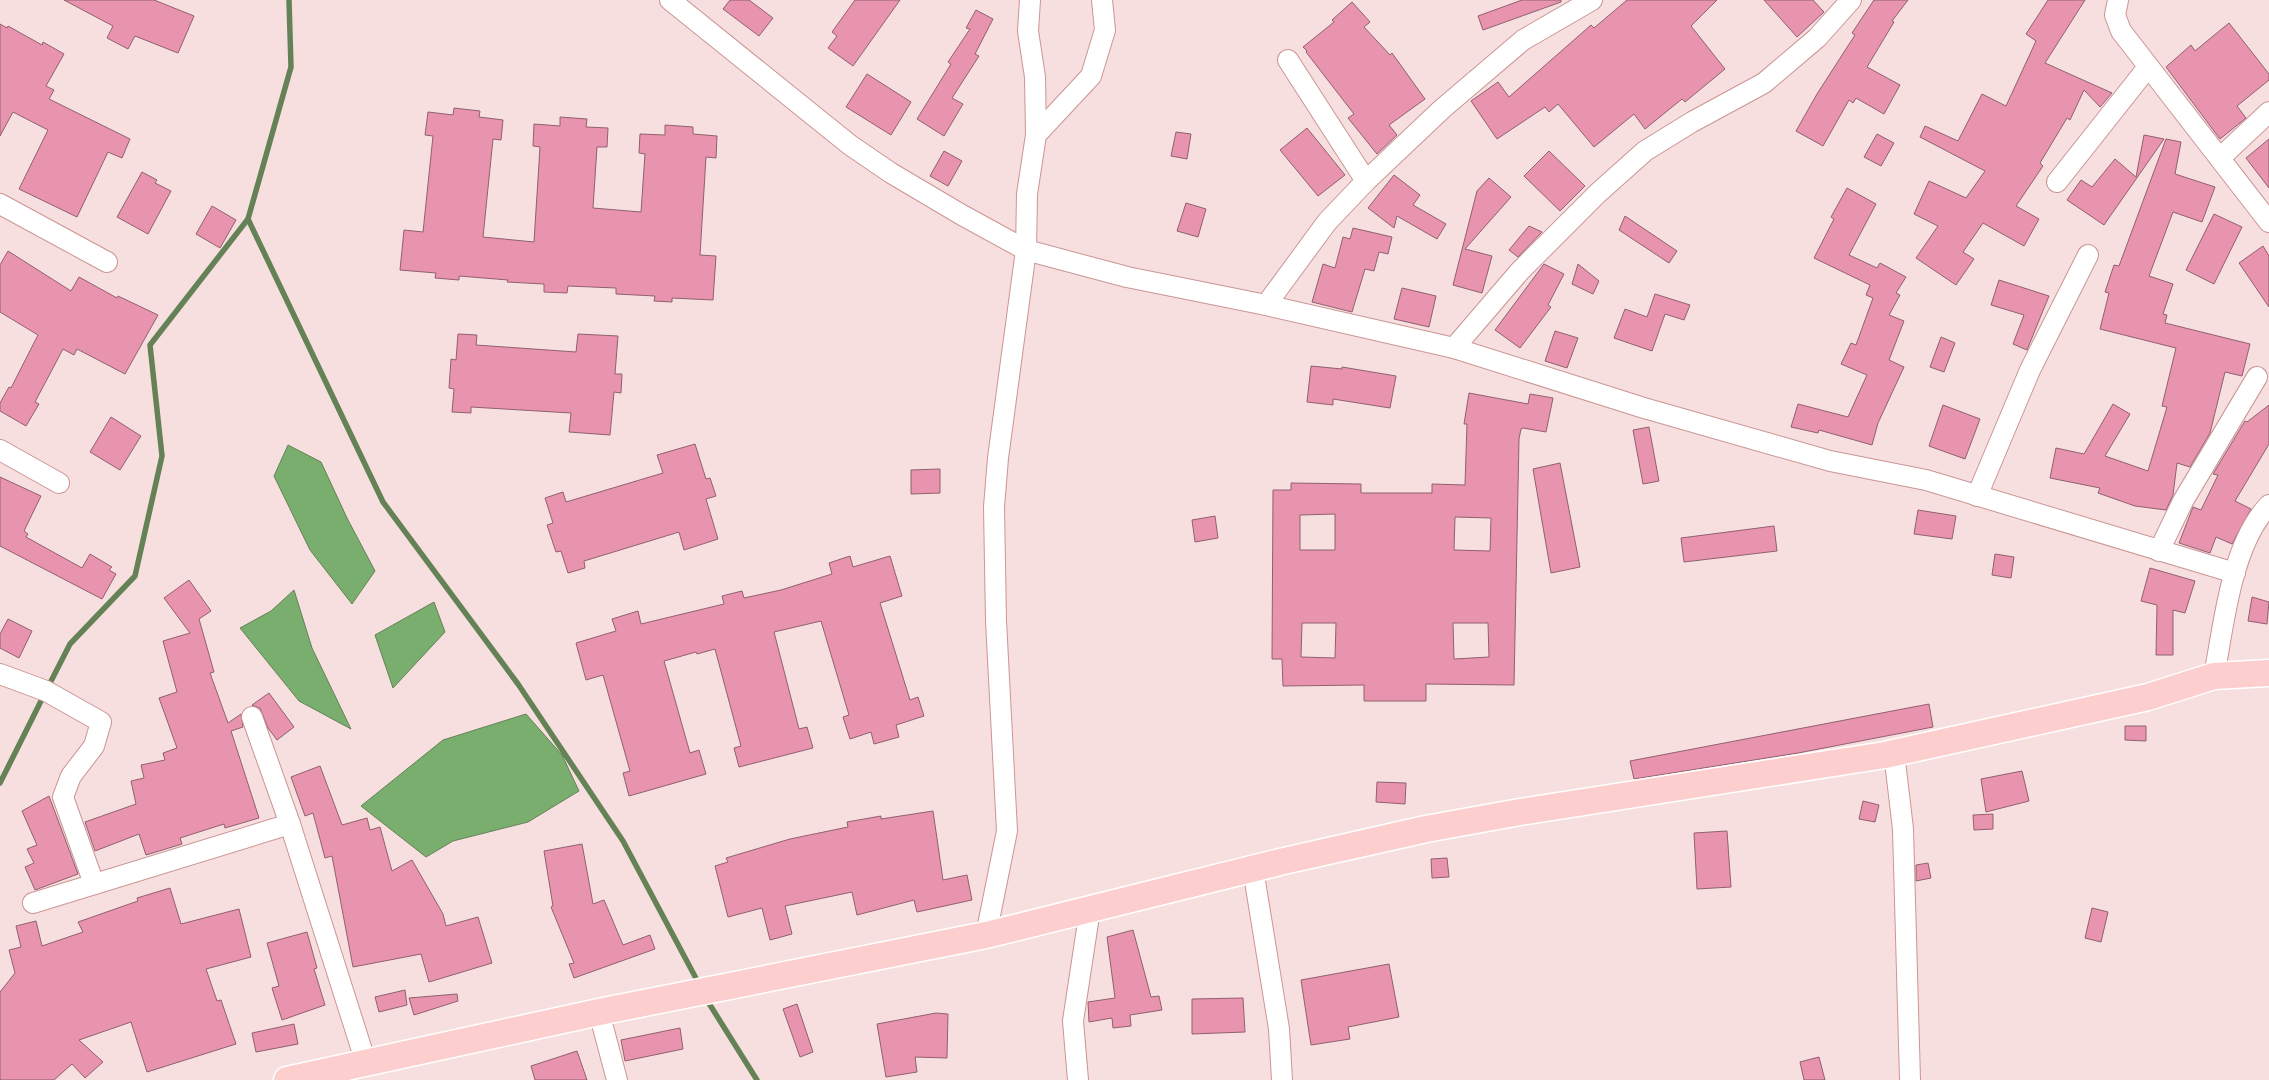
<svg xmlns="http://www.w3.org/2000/svg" width="2269" height="1080" font-family="Overpass,sans-serif">
<rect width="100%" height="100%" fill="#f7dfdf"/>
<!-- water -->
<g fill="#7aae6e" stroke="#648256">
<path d="M288 445 321 462 347 518 375 571 352 604 310 550 274 476Z"/>
<path d="M294 590 312 648 351 729 299 701 240 628 271 611Z"/>
<path d="M434 602 445 632 393 688 375 635Z"/>
<path d="M526 714 562 755 579 791 528 822 453 841 426 857 361 806 443 740Z"/>
</g>
<g fill="none" stroke-linecap="round" stroke-linejoin="round">
<!-- stream -->
<g stroke="#648256" stroke-width="5.5">
<path d="M248 219 383 502 518 684 623 841 699 984"/>
<path d="M48 687 70 644 135 576 162 456 150 345 248 219 291 67 289 0"/>
<path d="M0 783 44 695"/>
<path d="M705 997 757 1080"/>
</g>
</g>
<!-- building -->
<g fill="#e994ae" stroke="#90606f" fill-rule="evenodd">
<path d="M64 0H154L194 16 178 53 135 36 128 49 107 38 113 26Z"/>
<path d="M730 0H749L773 18 759 36 723 9Z"/>
<path d="M855 0H900L853 66 828 48 837 36 832 32Z"/>
<path d="M1522 0H1561V2L1483 30 1478 16Z"/>
<path d="M1627 0H1717L1691 26 1725 69 1685 102 1682 99 1645 129 1634 114 1594 147 1558 104 1549 112 1545 107 1497 139 1471 101 1498 82 1509 97 1591 25 1594 28Z"/>
<path d="M1764 0H1813L1824 12 1797 37Z"/>
<path d="M1874 0H1908L1892 21 1894 22 1867 67 1900 85 1884 114 1856 98 1853 103 1849 100 1823 146 1796 131 1817 94 1855 35 1852 33Z"/>
<path d="M2048 0H2085L2045 63 2112 93 2100 107 2084 90 2070 120 2067 118 2040 163 2043 166 2016 206 2039 219 2024 246 1983 223 1963 252 1974 259 1956 285 1916 258 1938 226 1914 214 1929 181 1966 198 1985 171 1920 137 1925 126 1958 141 1982 94 2006 106 2036 41 2026 34Z"/>
<path d="M1352 2 1370 22 1364 27 1390 55 1392 53 1425 99 1389 125 1397 135 1377 154 1348 118 1354 114 1306 52 1307 51 1303 47 1334 22 1332 20Z"/>
<path d="M976 10 993 19 975 54 979 56 952 98 963 104 944 136 917 119 951 64 948 62 970 29 966 28Z"/>
<path d="M2229 23 2269 74V80L2237 106 2246 118 2220 139 2166 67 2191 45 2195 51Z"/>
<path d="M0 24 7 28 8 26 42 45 43 42 64 54 46 86 54 90 49 99 130 139 122 158 108 152 77 217 19 189 48 130 13 112 0 136Z"/>
<path d="M867 74 911 102 891 135 846 107Z"/>
<path d="M454 108 480 111 479 117 503 120 501 140 493 139 483 237 534 242 540 147 533 146 534 124 560 126V117L587 119 586 127 608 128 607 147H597L593 208 641 212 645 154 639 153 640 134 665 135V125L693 127V134L717 136 716 158 706 157 700 255 716 256 713 300 672 298V302L654 301 655 296 616 294V288L568 286 567 293 544 292V284L507 282 508 280 459 276V280L435 278 436 273 400 270 404 230 423 232 433 136 425 135 428 112 453 115Z"/>
<path d="M1307 128 1345 175 1318 196 1280 150Z"/>
<path d="M1176 132 1191 134 1187 159 1171 156Z"/>
<path d="M1877 134 1894 143 1881 166 1864 157Z"/>
<path d="M2144 135 2164 139 2104 225 2067 200 2081 180 2092 187 2115 159 2136 177Z"/>
<path d="M2166 139 2181 142 2175 174 2215 187 2202 222 2173 212 2149 276 2173 284 2163 314 2167 315 2165 323 2250 344 2242 376 2225 372 2210 433 2190 467 2177 463 2173 495 2166 510 2135 506 2098 493 2100 488 2050 478 2056 448 2084 454 2113 404 2130 414 2105 456 2148 471 2167 407 2162 406 2176 348 2100 329 2109 293 2105 292 2114 265 2119 266Z"/>
<path d="M2269 139V188L2246 158Z"/>
<path d="M944 151 962 161 948 186 930 176Z"/>
<path d="M1549 151 1585 186 1560 211 1524 176Z"/>
<path d="M142 172 157 180 155 183 171 191 148 234 117 217Z"/>
<path d="M1394 175 1420 195 1413 205 1446 224 1437 239 1397 216 1394 228 1368 208Z"/>
<path d="M1489 178 1511 197 1465 249 1492 256 1482 293 1453 285 1477 191Z"/>
<path d="M1847 188 1876 204 1849 255 1877 268 1880 263 1906 277 1896 293 1900 295 1889 315 1904 321 1889 360 1904 367 1878 423 1872 445 1819 430 1818 433 1791 427 1798 404 1848 417 1867 375 1841 364 1851 343 1856 345 1873 298 1866 295 1870 285 1814 258 1834 219 1831 217Z"/>
<path d="M1186 203 1206 209 1198 237 1177 231Z"/>
<path d="M212 206 236 220 220 248 196 234Z"/>
<path d="M2214 214 2242 227 2214 284 2186 270Z"/>
<path d="M1625 216 1677 251 1669 263 1619 230Z"/>
<path d="M1529 226 1542 232 1518 257 1509 250Z"/>
<path d="M1353 228 1392 237 1388 254 1379 252 1374 271 1365 269 1352 312 1312 302 1323 264 1335 268 1343 237 1350 239Z"/>
<path d="M2263 246 2269 256V307L2239 263Z"/>
<path d="M8 251 71 291 79 277 117 298 118 296 158 315 125 374 77 349 74 355 63 349 35 402 39 404 26 426 0 411V403L9 387 11 388 38 335 0 312V265Z"/>
<path d="M1544 264 1564 274 1548 305 1551 307 1520 348 1495 330Z"/>
<path d="M1578 264 1599 281 1593 294 1572 284Z"/>
<path d="M1999 280 2049 296 2027 350 2013 344 2024 315 1991 305Z"/>
<path d="M1402 288 1436 296 1429 327 1394 319Z"/>
<path d="M1655 294 1690 305 1684 320 1665 314 1652 351 1614 338 1625 309 1647 317Z"/>
<path d="M1555 331 1578 338 1567 368 1545 361Z"/>
<path d="M458 334 477 335 476 345 576 352 578 334 618 336 615 374H622L621 393 614 392 610 435 569 432 571 413 471 407V413L452 412 454 389 449 388 451 359 456 360Z"/>
<path d="M1941 337 1955 343 1944 372 1930 367Z"/>
<path d="M1311 366 1342 369V367L1396 376 1390 408 1333 399V405L1307 402Z"/>
<path d="M1469 393 1528 404 1530 394 1553 398 1546 432 1523 428 1521 429 1519 439 1514 685 1426 684V701H1364V685L1283 686 1282 659H1272L1273 490H1291V483L1361 484V493H1432V484L1465 485 1467 424H1464ZM1335 514V550H1300V515ZM1455 517 1491 518 1490 551 1454 550ZM1302 623H1336L1335 658 1301 657ZM1453 623H1488L1489 657 1454 659Z"/>
<path d="M1943 405 1980 419 1965 459 1929 446Z"/>
<path d="M2269 405V444L2235 501 2251 509 2232 544 2216 537 2210 553 2179 543 2193 507 2201 510 2218 475 2213 474 2245 421 2247 422Z"/>
<path d="M111 417 141 436 120 470 90 452Z"/>
<path d="M1649 427 1659 481 1643 484 1633 430Z"/>
<path d="M695 444 706 479 710 478 716 496 706 499 718 539 684 550 679 532 584 561 585 568 568 573 561 551 556 552 547 525 553 523 545 498 563 492 566 502 663 473 657 455Z"/>
<path d="M1560 463 1580 567 1551 573 1533 469Z"/>
<path d="M940 469V493L911 494V470Z"/>
<path d="M0 477 41 496 24 531 28 534 26 537 82 568 90 554 112 567 109 570 116 574 102 599 0 546Z"/>
<path d="M1918 510 1956 516 1952 539 1914 534Z"/>
<path d="M1215 516 1218 538 1195 542 1192 520Z"/>
<path d="M1774 526 1777 551 1684 562 1681 538Z"/>
<path d="M1995 554 2014 557 2011 578 1992 575Z"/>
<path d="M850 556 853 567 890 556 902 596 880 603 910 700 918 697 924 716 896 725 899 737 874 744 871 732 850 739 843 717 849 715 821 621 774 632 799 729 807 727 813 748 739 767 734 748 741 746 715 649 697 654 696 652 664 661 690 753 699 750 706 774 629 796 623 773 630 771 603 675 586 680 576 643 616 631 612 619 638 611 641 624 724 604 722 596 742 591 744 598 781 590 832 574 829 563Z"/>
<path d="M2150 568 2195 581 2185 613 2173 610V655H2156L2157 605 2141 601Z"/>
<path d="M189 580 211 611 199 619 214 672 210 673 228 723 241 714 243 727 231 731 259 818 225 828 224 824 180 838 182 844 146 855 139 834 95 851 85 822 136 804 131 781 144 778 141 765 165 760 163 753 177 748 159 698 177 692 163 641 190 633 164 598Z"/>
<path d="M2252 597 2269 602 2267 624 2248 621Z"/>
<path d="M8 619 32 631 19 658 0 648V634Z"/>
<path d="M269 693 294 727 277 740 268 728 260 708 252 705Z"/>
<path d="M1929 704 1933 727 1798 753 1634 779 1630 761Z"/>
<path d="M2125 726H2146V741L2125 740Z"/>
<path d="M320 766 342 825 367 818 370 830 380 827 392 871 412 860 443 914 446 926 478 917 492 963 429 982 421 954 353 967 332 856 325 858 313 813 305 816 291 777Z"/>
<path d="M2022 771 2029 801 1986 812 1981 779Z"/>
<path d="M1377 782 1406 783 1405 804 1376 802Z"/>
<path d="M49 796 78 874 35 890 25 867 34 863 27 849 37 845 22 811Z"/>
<path d="M1863 801 1879 805 1875 822 1859 819Z"/>
<path d="M933 811 943 880 967 875 972 900 917 912 914 900 857 915 852 892 785 906 792 934 770 940 762 908 728 917 715 866 728 862 726 858 790 839 848 827 847 822 881 816V819Z"/>
<path d="M1993 814V829L1974 830 1973 815Z"/>
<path d="M1727 831 1731 887 1697 889 1694 833Z"/>
<path d="M582 844 593 904 604 900 623 945 650 935 655 949 574 978 569 964 574 963 551 907 553 906 544 851Z"/>
<path d="M1447 858 1449 877 1432 878 1431 859Z"/>
<path d="M1928 863 1931 878 1916 881V865Z"/>
<path d="M170 888 181 924 239 909 251 957 206 969 217 1001 221 1000 236 1044 147 1072 131 1022 79 1040 103 1062 85 1078 72 1064 54 1080H0V992L15 973 9 950 21 947 16 926 36 921 42 946 83 932 78 922 138 901 137 898Z"/>
<path d="M2092 908 2108 912 2101 942 2085 938Z"/>
<path d="M1133 930 1151 997 1159 996 1162 1010 1130 1015 1131 1026 1113 1028 1112 1018 1089 1022 1088 1002 1115 998 1107 937Z"/>
<path d="M307 932 317 968 314 969 325 1005 282 1020 272 988 279 986 267 943Z"/>
<path d="M1389 964 1399 1017 1348 1027 1350 1039 1311 1045 1301 980Z"/>
<path d="M405 990 407 1005 379 1012 375 997Z"/>
<path d="M457 994 458 1001 414 1015 409 998Z"/>
<path d="M1243 998 1245 1032 1192 1034V999Z"/>
<path d="M797 1004 813 1052 800 1057 783 1009Z"/>
<path d="M936 1013 948 1014 947 1058 915 1057 917 1072 886 1077 877 1024Z"/>
<path d="M294 1024 298 1044 256 1052 252 1033Z"/>
<path d="M680 1028 683 1049 625 1061 621 1040Z"/>
<path d="M577 1051 587 1080H535L531 1066Z"/>
<path d="M1819 1057 1825 1080H1804L1800 1062Z"/>
</g>
<g fill="none" stroke-linecap="round" stroke-linejoin="round">
<defs>
<g id="minor">
<path d="M670 0 850 145 891 173 962 215 1026 250 1127 277 1266 305 1454 348 1644 408 1830 461 1926 480 2235 573"/>
<path d="M2118 0 2115 15 2121 31 2269 222"/>
<path d="M1288 60 1366 181"/>
<path d="M1036 135 1091 76 1105 30 1102 0"/>
<path d="M2221 157 2269 112"/>
<path d="M2057 182 2148 67"/>
<path d="M0 204 107 262"/>
<path d="M1266 305 1327 222 1366 181 1442 109 1523 40 1592 0"/>
<path d="M1454 348 1520 271 1598 193 1645 151 1692 122 1764 83 1817 38 1851 0"/>
<path d="M0 450 59 483"/>
<path d="M1977 496 2030 370 2088 255"/>
<path d="M2159 551 2183 501 2257 377"/>
<path d="M0 674 46 691 101 722 94 746 71 776 63 797 94 884"/>
<path d="M2214 676C2224 624 2231 545 2269 505"/>
<path d="M252 717 290 824 366 1063"/>
<path d="M1894 753 1903 829 1910 1080"/>
<path d="M1253 869 1279 1029 1282 1080"/>
<path d="M33 903 290 824"/>
<path d="M986 935 1007 831 996 621 994 507 998 458 1026 250 1027 194 1036 135 1035 77 1028 31 1030 0"/>
<path d="M599 1012 617 1080"/>
<path d="M1078 1080 1073 1021 1090 909"/>
</g>
<path id="major" d="M287 1080 599 1012 986 935 1284 861 1426 829 1520 812 1885 755 2148 697 2214 676 2269 673"/>
</defs>
<!-- minor casing -->
<use href="#minor" stroke="#cb9594" stroke-width="22"/>
<!-- major casing -->
<use href="#major" stroke="#fff" stroke-width="29"/>
<!-- minor -->
<use href="#minor" stroke="#fff" stroke-width="20"/>
<!-- major -->
<use href="#major" stroke="#fdcece" stroke-width="26"/>
</g>
</svg>
